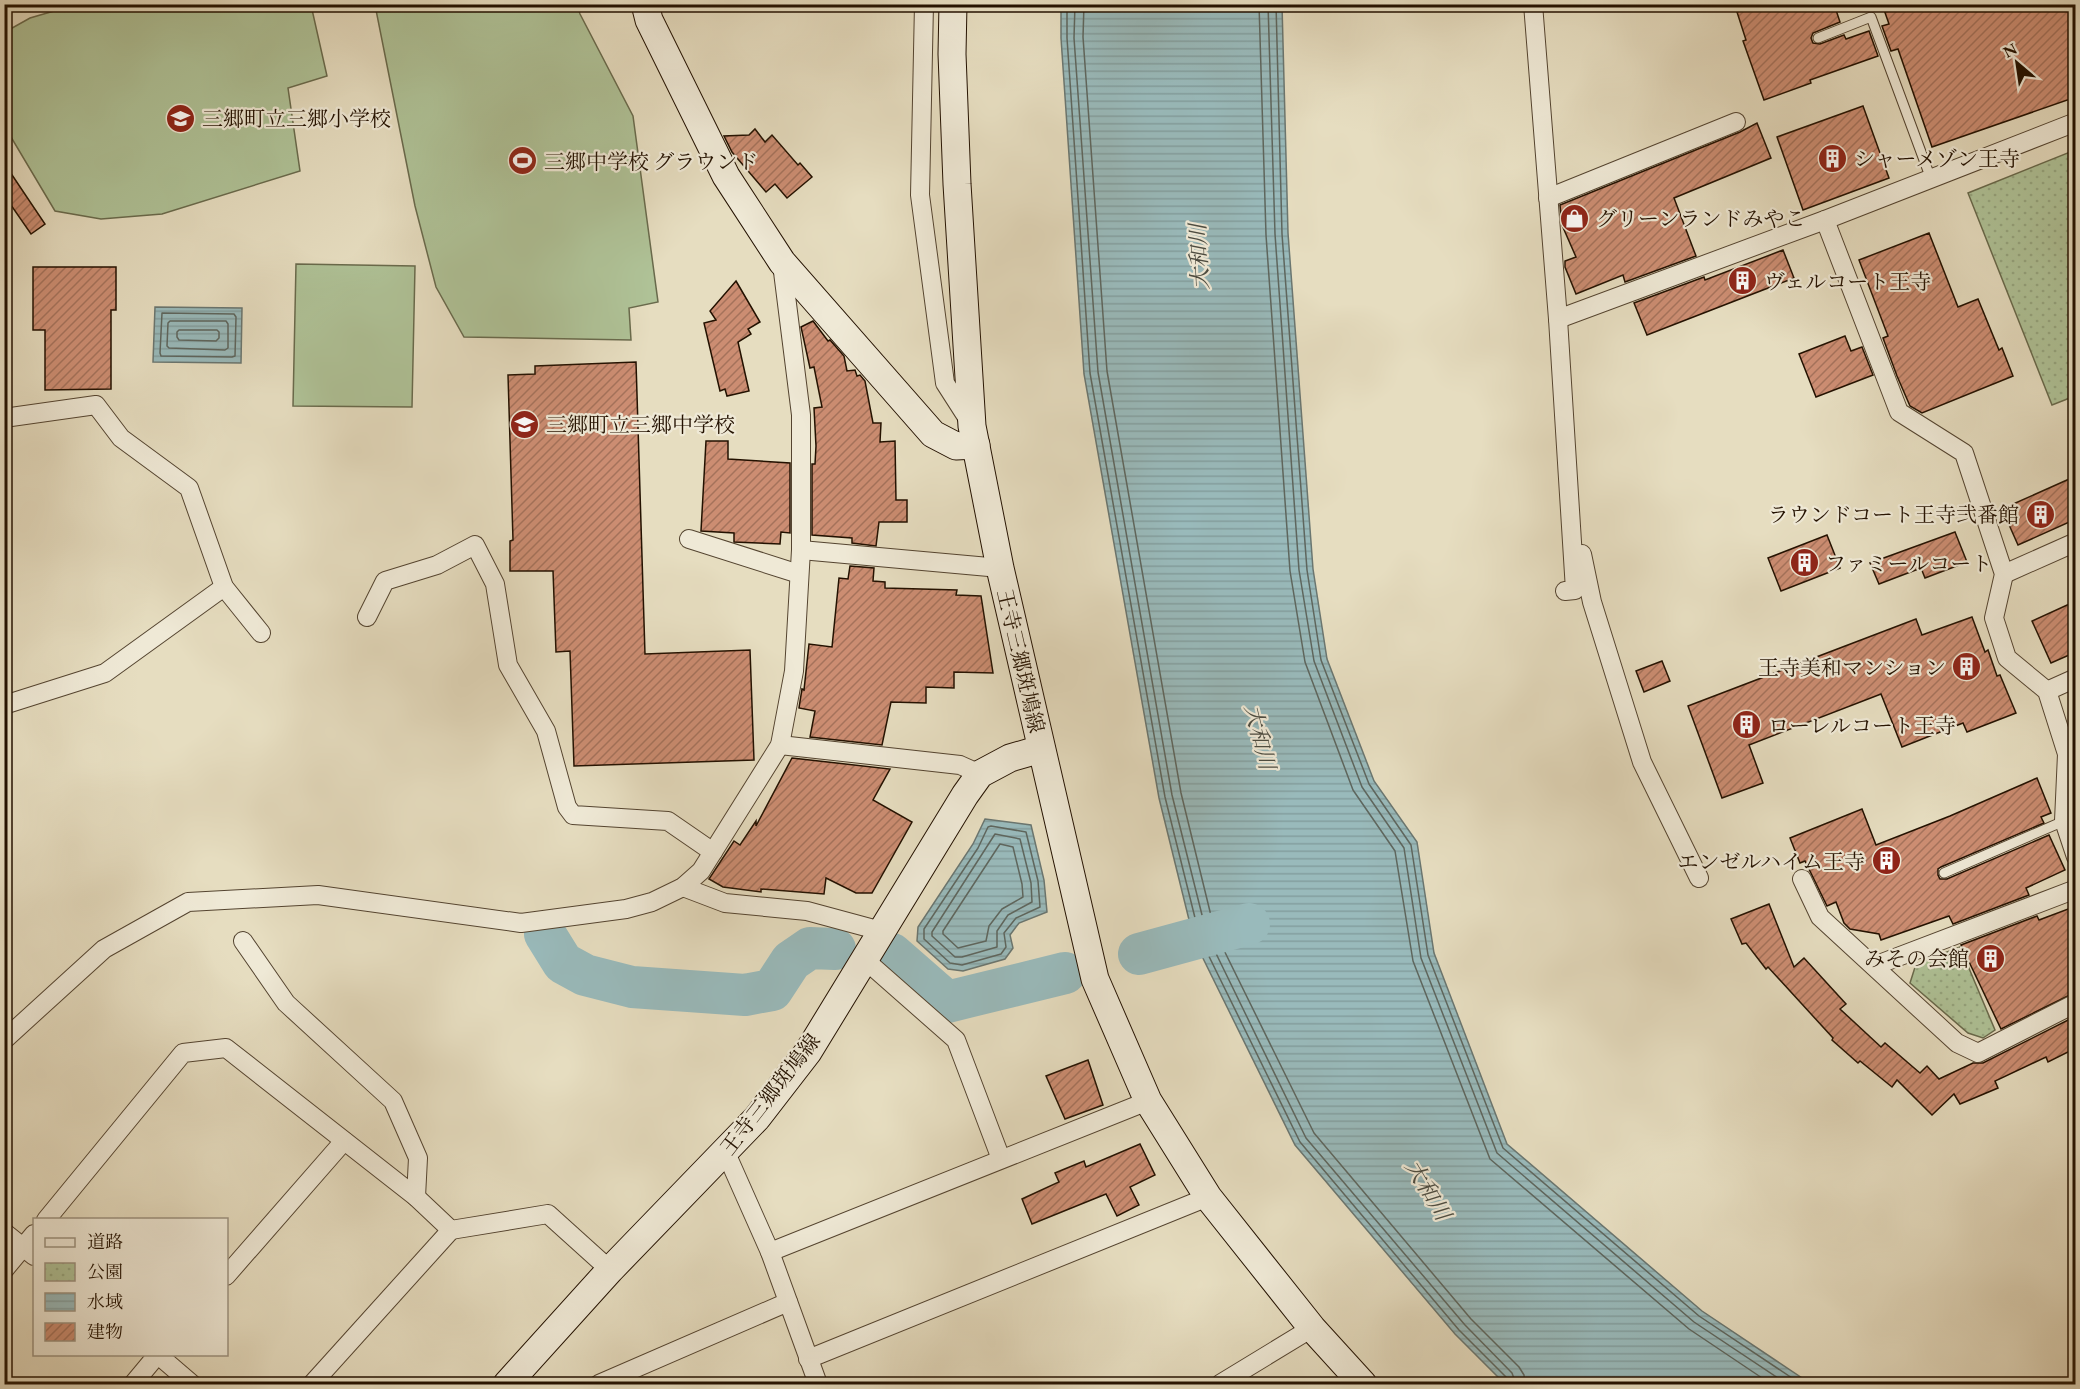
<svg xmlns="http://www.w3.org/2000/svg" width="2080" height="1389" font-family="'EB Garamond','Noto Serif JP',serif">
<defs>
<pattern id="park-dots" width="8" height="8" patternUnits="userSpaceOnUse" patternTransform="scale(1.5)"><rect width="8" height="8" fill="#afc297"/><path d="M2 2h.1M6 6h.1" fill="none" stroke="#96a680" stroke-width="1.8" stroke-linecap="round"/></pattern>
<pattern id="water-rules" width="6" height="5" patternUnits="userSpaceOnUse" patternTransform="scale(1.5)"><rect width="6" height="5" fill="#99babb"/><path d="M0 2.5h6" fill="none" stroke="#849f9f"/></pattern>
<pattern id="building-hatch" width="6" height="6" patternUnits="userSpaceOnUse" patternTransform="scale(1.5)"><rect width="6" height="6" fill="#cc8d72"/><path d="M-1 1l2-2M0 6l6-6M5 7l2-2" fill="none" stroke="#a5725b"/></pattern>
</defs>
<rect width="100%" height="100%" fill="#e6ddc0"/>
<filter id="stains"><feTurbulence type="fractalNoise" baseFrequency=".00333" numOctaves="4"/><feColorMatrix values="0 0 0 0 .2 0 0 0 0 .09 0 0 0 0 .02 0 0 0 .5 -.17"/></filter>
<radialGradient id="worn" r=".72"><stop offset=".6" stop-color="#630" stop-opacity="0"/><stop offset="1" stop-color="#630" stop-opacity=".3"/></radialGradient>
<!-- grass -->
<g fill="#afc297" stroke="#696a4c" stroke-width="1.5">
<path d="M78 4 311 5 327 76 288 88 300 171 162 214 101 219 55 211 5 127V32L30 18Z"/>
<path d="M375 5H577L580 14 633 116 658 302 629 308 631 340 464 337 436 287 415 206Z"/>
<path d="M296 264 415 266 412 407 293 406Z"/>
</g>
<!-- park -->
<g fill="url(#park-dots)" stroke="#696a4c" stroke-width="1.5">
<path d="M2075 150V396L2052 405 1968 193Z"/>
<path d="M1960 947 1995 1030 1983 1038 1968 1033 1910 983 1916 964Z"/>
</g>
<!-- water -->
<g fill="url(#water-rules)" stroke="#6a7670" stroke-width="1.5">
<path d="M1061 5H1282L1288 233 1313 569 1327 659 1374 781 1417 842 1434 953 1507 1144 1702 1311 1811 1384H1505L1455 1334 1295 1145 1194 940 1159 798 1084 374 1061 38Z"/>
<path d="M155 307 242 308 241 363 153 362Z"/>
<path d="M985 819 1031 825 1044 880 1047 912 1019 923 1010 935 1013 948 1005 959 963 971 948 969 917 941 918 927 973 844Z"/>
</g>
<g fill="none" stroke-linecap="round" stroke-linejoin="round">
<!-- shore -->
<g stroke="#5e665e" stroke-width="1.5">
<path d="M1067 4V38L1090 373 1165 797 1200 938 1300 1142 1459 1330 1507 1378 1508 1384"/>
<path d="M1075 4 1074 38 1098 372 1172 795 1207 935 1306 1138 1465 1325 1512 1373 1516 1384"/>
<path d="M1084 4 1083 37 1107 371 1181 793 1215 932 1314 1133 1471 1319 1519 1367 1524 1375 1525 1384"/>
<path d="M1259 4 1266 235 1290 571 1305 662 1353 790 1395 851 1413 961 1490 1159 1689 1329 1771 1384"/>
<path d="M1268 4 1275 234 1299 570 1314 661 1362 787 1404 848 1421 958 1497 1153 1694 1322 1787 1384"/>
<path d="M1276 4 1282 234 1307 570 1321 660 1369 784 1411 845 1428 955 1503 1148 1699 1316 1801 1384"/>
<path d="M162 313 234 314 236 317 235 356 232 357 161 356 160 353Z"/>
<path d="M170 321H226L228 324V348L225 350 169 348 167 346 168 323Z"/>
<path d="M179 330H217L219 332V338L216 341 179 340 177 337V332Z"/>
<path d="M991 826 1026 832 1038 881 1040 907 1016 918 1004 933 1006 947 1001 954 962 965 950 963 924 939V929L978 848 988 827Z"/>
<path d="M995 834 1020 839 1031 883 1032 902 1008 915 997 931V947L962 957H955L932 936V932Z"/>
<path d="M1000 844 1013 847 1022 884 1023 897 1002 909 989 926 986 941 958 948 943 934V931Z"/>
</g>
<!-- river -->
<g stroke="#99babb" stroke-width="42">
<path d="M545 934 563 963 585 975 632 987 745 995 772 990 791 961 810 948 835 949"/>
<path d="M892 954 947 1002 1065 973"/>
<path d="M1139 954 1249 924"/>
</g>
</g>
<!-- building -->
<g fill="url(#building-hatch)" stroke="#231100" stroke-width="1.5">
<path d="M1760 4H1834L1840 22 1813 33 1811 38 1813 43 1820 44 1844 35 1846 39 1869 31 1878 56 1810 80 1811 83 1764 100 1743 41 1746 40 1737 12Z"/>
<path d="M1882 4H2076V97L1932 147 1898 49 1891 51 1882 26 1889 24Z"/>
<path d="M1863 106 1889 178 1803 210 1777 137Z"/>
<path d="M1757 123 1771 158 1674 198 1696 256 1625 282 1623 275 1576 294 1565 267V261L1576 257 1562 225 1560 205 1740 132Z"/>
<path d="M755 129 765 142 772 135 798 165 800 163 812 177 787 198 775 184 766 192 732 152 724 136 749 135Z"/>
<path d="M4 163 45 224 31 234 4 195Z"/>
<path d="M1929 233 1958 307 1978 299 1999 350 2002 348 2013 376 1922 413 1910 406 1897 376 1883 338 1888 336 1859 260Z"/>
<path d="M1783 250 1794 278 1647 335 1634 303 1704 277 1705 280Z"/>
<path d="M33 267H116V310H111V389L45 390V330H33Z"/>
<path d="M736 281 760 322 748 329 751 334 738 342 749 391 727 396 725 389 720 391 704 323 716 320 710 311Z"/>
<path d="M813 321 828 341 830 340 844 356 847 371 855 370 857 376 860 375 865 381 873 423H881L880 442 895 441 896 500H907V522H879L876 546 852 543V538L812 535V464H815L816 446 814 408 822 407 814 367 810 368 801 327Z"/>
<path d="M1845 336 1851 351 1862 347 1873 375 1816 397 1799 354Z"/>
<path d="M636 362 645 654 750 650 754 760 574 766 570 651 556 652 553 571H510V541L513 540 508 375 535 374V366Z"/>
<path d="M706 441H728V459L790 463V533L781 532 780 544 734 542V533L701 531Z"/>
<path d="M2076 476V519L2018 545 2002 509Z"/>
<path d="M1955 532 1967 562 1925 578 1921 568 1879 584 1870 563Z"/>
<path d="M1827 535 1840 568 1781 591 1768 558Z"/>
<path d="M850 566 874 568 873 581 885 582V588L957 590 956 595 981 596 993 673 954 672V688L926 687V703L891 702 882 745 810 737 815 711 799 708 802 689 804 690 809 644 832 647 839 578 848 579Z"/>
<path d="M2076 601V652L2051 663 2032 621Z"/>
<path d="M1972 617 1985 652 1988 650 1997 676 2000 675 2016 713 1967 732 1963 723 1902 747 1881 694 1749 745 1763 783 1722 798 1688 706 1916 619 1922 635Z"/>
<path d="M1662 661 1670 681 1644 692 1636 671Z"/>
<path d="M792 758 890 769 873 800 912 822 872 893H856L826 878 824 894 761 889V892L723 887 709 879 734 841 740 845 756 821V826Z"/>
<path d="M2037 778 2051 813 2041 817 2044 823 1941 867 1938 869V875L1940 879H1947L2049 835 2065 870 2026 888 2029 895 1953 924 1949 916 1881 940 1879 934 1850 929 1844 923 1836 902 1827 906 1805 861 1800 863 1790 838 1862 809 1876 845 1950 816Z"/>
<path d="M1769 904 1794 967 1804 958 1846 1004 1840 1009 1881 1047 1885 1043 1920 1073 1927 1066 1939 1079 1973 1063H1983L2076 1016V1048L2048 1062 2046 1057 1995 1081 1998 1088 1960 1104 1954 1094 1932 1115 1897 1080 1892 1087 1860 1061 1858 1063 1832 1040 1833 1038 1768 967 1766 969 1746 943 1742 944 1731 919Z"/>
<path d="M2076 906V992L2001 1029 1961 945 2037 916 2039 920Z"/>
<path d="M1088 1060 1103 1105 1065 1119 1046 1076Z"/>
<path d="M1140 1144 1155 1175 1130 1187 1139 1205 1117 1216 1106 1194 1032 1224 1022 1199 1059 1182 1055 1173 1084 1161 1086 1167Z"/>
</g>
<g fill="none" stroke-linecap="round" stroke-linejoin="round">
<defs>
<g id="lane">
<path d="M1818 38 1871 17 1931 179"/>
<path d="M1944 873 2064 821"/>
</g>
<g id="street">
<path d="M924 4 920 195 945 383 970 422"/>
<path d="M1533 4 1558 319 1575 590 1565 591"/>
<path d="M1548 198 1736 122"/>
<path d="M1825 220 1899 412 1964 453 2004 574 1994 618 2007 658 2047 691 2067 754 2064 821 2076 857"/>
<path d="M1558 319 1825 220 2076 122"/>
<path d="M4 418 96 405 121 438 189 488 224 587 261 633"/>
<path d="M689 539 799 574"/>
<path d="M801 550 1000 568"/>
<path d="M1582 554 1592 602 1642 762 1699 878"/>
<path d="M2004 574 2076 542"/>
<path d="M367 617 385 581 437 565 475 545 495 584 508 665 546 731 567 807 573 815 668 821 713 852"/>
<path d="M2047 691 2076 678"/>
<path d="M4 705 105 673 224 587"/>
<path d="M780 745 960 765 980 774"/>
<path d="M1802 879 1820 917 1957 1043 1978 1053 2076 1003"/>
<path d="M683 887 725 903 807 911 881 931"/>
<path d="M243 941 286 1003 393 1101 418 1158 416 1197"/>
<path d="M864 959 956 1040 1001 1159"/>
<path d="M1874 966 2076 889"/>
<path d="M4 1040 104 949 188 902 318 895 521 923 626 909 652 902 683 887 701 871 780 745 794 671 801 550V415L782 264"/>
<path d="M726 1153 770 1252 818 1384"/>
<path d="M46 1220 183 1053 226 1048 416 1197 451 1230 548 1214 610 1270"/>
<path d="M4 1232 34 1256"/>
<path d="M770 1252 1148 1101"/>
<path d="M4 1270 34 1234"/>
<path d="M226 1276 344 1141"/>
<path d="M157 1354 192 1384"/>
<path d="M808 1359 1208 1197"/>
<path d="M133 1384 158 1354"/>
<path d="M312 1384 451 1230"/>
<path d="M599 1384 788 1302"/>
<path d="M1220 1384 1312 1328"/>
</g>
<g id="secondary">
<path d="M645 4 649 20 726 176 782 262 933 434 956 446 976 445"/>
<path d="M953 4 952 54 957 184 972 426 1000 568 1095 979 1148 1101 1208 1197 1312 1328 1363 1384"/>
<path d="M507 1384 610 1270 757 1118 808 1052 965 795 980 774 1010 758 1041 749"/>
</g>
</defs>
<!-- lane casing -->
<use href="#lane" stroke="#544430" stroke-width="11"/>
<!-- street casing -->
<use href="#street" stroke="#544430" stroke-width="20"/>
<!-- secondary casing -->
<use href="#secondary" stroke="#231100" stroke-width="29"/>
<!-- lane -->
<use href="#lane" stroke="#efe9d6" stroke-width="9"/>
<!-- street -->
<use href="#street" stroke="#efe9d6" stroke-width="18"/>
<!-- secondary -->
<use href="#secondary" stroke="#efe9d6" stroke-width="27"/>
</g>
<!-- icons -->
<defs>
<symbol id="school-disc" viewBox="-11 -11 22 22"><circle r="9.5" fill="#8f2418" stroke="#efe9d6"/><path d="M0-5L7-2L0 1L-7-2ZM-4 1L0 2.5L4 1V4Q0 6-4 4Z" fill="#fff"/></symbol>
<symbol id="building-disc" viewBox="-11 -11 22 22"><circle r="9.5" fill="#8f2418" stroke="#efe9d6"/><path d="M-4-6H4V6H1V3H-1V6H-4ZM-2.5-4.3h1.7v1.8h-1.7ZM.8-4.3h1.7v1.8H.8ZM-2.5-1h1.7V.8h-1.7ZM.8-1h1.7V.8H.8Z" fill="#fff"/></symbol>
<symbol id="stadium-disc" viewBox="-11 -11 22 22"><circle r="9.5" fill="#8f2418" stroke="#efe9d6"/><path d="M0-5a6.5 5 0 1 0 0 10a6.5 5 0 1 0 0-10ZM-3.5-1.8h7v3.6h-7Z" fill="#fff"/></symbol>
<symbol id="shop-disc" viewBox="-11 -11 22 22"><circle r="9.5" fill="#8f2418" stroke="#efe9d6"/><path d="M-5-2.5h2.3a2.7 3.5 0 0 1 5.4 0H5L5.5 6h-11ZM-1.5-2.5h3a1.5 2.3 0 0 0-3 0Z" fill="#fff"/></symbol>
</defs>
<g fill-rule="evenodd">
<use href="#school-disc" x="164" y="102" width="33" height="33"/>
<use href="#building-disc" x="1816" y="142" width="33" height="33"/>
<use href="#stadium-disc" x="506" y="144" width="33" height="33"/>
<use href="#shop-disc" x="1558" y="202" width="33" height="33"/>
<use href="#building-disc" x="1726" y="264" width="33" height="33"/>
<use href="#school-disc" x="508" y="408" width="33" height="33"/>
<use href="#building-disc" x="2024" y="498" width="33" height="33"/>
<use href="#building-disc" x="1788" y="546" width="33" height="33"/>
<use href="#building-disc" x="1950" y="650" width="33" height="33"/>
<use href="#building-disc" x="1730" y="708" width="33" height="33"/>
<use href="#building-disc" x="1870" y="844" width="33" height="33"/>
<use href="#building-disc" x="1974" y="942" width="33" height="33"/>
</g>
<g text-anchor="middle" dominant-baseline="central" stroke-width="4.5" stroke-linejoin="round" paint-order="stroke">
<!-- poi labels -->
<g font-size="21" fill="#231100" stroke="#efe9d6" text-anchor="start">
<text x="202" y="118">三郷町立三郷小学校</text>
<text x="1854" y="158">シャーメゾン王寺</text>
<text x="544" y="161">三郷中学校 グラウンド</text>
<text x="1596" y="218">グリーンランドみやこ</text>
<text x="1764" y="281">ヴェルコート王寺</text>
<text x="546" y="424">三郷町立三郷中学校</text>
<text x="2019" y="514" text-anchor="end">ラウンドコート王寺弐番館</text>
<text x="1825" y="563">ファミールコート</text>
<text x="1946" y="667" text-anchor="end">王寺美和マンション</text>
<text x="1768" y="725">ローレルコート王寺</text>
<text x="1865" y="861" text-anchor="end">エンゼルハイム王寺</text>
<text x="1969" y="958" text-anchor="end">みその会館</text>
</g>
<!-- street labels -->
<g font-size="21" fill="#231100" stroke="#efe9d6">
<text transform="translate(1021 661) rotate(77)">王寺三郷斑鳩線</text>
<text transform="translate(770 1094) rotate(-52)">王寺三郷斑鳩線</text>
</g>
<!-- water labels -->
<g font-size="22" font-style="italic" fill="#4c4c41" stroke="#efe9d6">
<text transform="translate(1199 257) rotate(-93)">大和川</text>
<text transform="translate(1260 737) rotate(76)">大和川</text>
<text transform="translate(1428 1190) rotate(59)">大和川</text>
</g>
</g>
<!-- margin -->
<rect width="2080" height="1389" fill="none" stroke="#e6ddc0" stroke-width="24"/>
<rect x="6" y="6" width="2068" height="1377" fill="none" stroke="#231100" stroke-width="3"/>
<rect x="12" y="12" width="2056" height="1365" fill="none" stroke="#231100" stroke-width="1.5"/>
<!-- legend -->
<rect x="33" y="1218" width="195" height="138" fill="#efe9d6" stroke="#9d9380" stroke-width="1.5"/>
<rect x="45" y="1238" width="30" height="9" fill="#efe9d6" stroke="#9d9380" stroke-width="1.5"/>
<text x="87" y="1248" font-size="18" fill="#231100">道路</text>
<rect x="45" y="1263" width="30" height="18" fill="url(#park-dots)" stroke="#9d9380" stroke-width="1.5"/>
<text x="87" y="1278" font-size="18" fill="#231100">公園</text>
<rect x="45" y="1293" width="30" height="18" fill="url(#water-rules)" stroke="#9d9380" stroke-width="1.5"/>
<text x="87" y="1308" font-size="18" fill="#231100">水域</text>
<rect x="45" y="1323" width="30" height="18" fill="url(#building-hatch)" stroke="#9d9380" stroke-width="1.5"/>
<text x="87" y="1338" font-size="18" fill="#231100">建物</text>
<!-- north arrow -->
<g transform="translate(2017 63) rotate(331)" stroke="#efe9d6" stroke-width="4.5" paint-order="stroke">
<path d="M0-4.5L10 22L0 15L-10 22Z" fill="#231100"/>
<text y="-9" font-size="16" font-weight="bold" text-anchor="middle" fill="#231100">N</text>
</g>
<rect width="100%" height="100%" filter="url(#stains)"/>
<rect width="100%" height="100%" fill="url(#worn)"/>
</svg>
